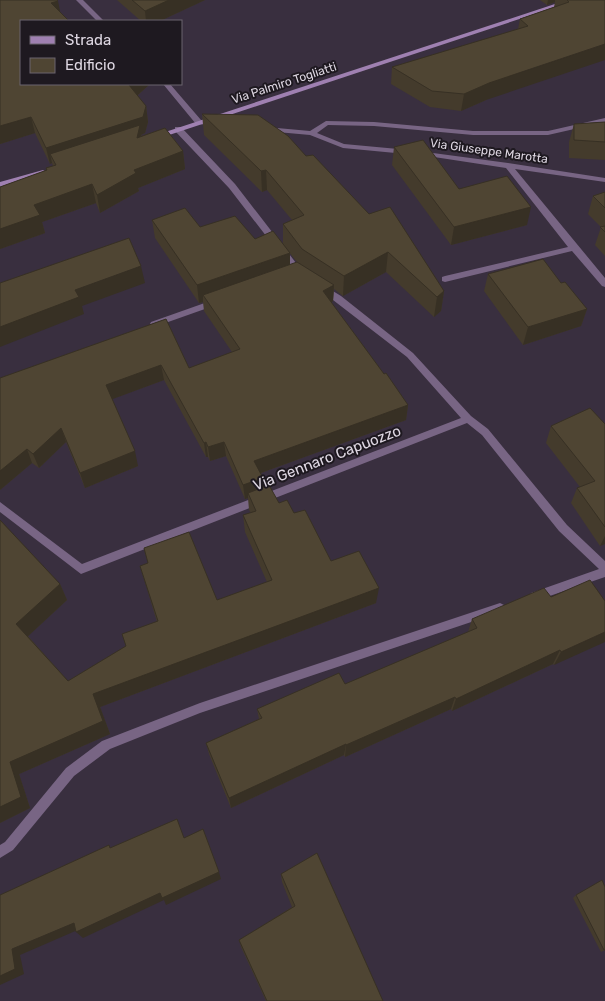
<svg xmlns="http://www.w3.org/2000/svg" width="605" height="1001" font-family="Rubik,sans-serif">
<rect width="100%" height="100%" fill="#392f3f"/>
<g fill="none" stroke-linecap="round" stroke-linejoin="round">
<!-- street -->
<g fill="#786584" fill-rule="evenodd">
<path d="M76 0H83L104 21H97Z"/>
<path d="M163 84H170L201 120 213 121V125L196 124Z"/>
<path d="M605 118V122L548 135H473L374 126 328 125 317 133 344 144 409 150V154H406L343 148 310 135 266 131 262 129 266 127 310 131 326 121 374 122 473 131H548Z"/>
<path d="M175 127H181L235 184 303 272V276H297L229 188 175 131Z"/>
<path d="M418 151 508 163 605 178V182L515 169 605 278V287L602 286 572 251 445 282 442 281V277L445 276 568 247 506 168 421 155 417 153Z"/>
<path d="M323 285 341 296 413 353 471 416 488 429 567 525 605 561V577L535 601 531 599 530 596 531 593 599 569 559 531 482 435 467 423 81 574 0 512V502L82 564 461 418 407 357 320 290V286Z"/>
<path d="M216 299 220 302 219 304 154 327 150 324 151 322Z"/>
<path d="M500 603 504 605 505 608 504 611 200 713 110 749 74 776 13 850 0 858V845L5 842 66 768 102 741 200 703Z"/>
</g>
<!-- secondary -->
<g fill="#9f80b1" fill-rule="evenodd">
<path d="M567 0H577L160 138H157L153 136Z"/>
<path d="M43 170 47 172 46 174 0 188V182Z"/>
</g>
</g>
<!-- wall -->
<g fill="#443b2c">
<path d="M0 0H57L60 12 69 21H21V84H150L137 96 146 106 148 122 145 133 141 135 142 136 165 128 183 151 185 169 138 188 139 191 100 213 96 203 42 222 45 233 0 249V187L47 170 46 168 53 166 52 163 50 164 35 133 0 144Z"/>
<path d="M117 0H205L160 21H141Z"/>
<path d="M540 0H605L486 100 461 111 430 107 391 84 392 67 518 29 520 19 554 7 555 2 547 5Z"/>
<path d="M202 114 306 156 369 214 444 291 441 311 434 317 386 272 343 296 334 289 333 301 331 302 384 374 408 405 406 420 261 473 264 487 279 503 294 513 331 561 376 603 100 707 110 734 19 774 30 808 0 823V520L60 584 67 600 28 636 68 681 126 646 157 622 140 566 148 563 144 548 217 600 267 582 245 532 243 515 251 513 249 510 248 498 245 499 226 456 210 461 208 457H206L164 380 112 399 138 466 85 488 66 442 39 468 32 463 0 490V378L166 319 189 368 232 352 204 311 203 302 199 303 155 238 152 220 200 227 255 239 290 253V265L297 262 283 245V224L292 220 267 190 262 192 204 135Z"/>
<path d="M605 122V160L569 158V142L574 124Z"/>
<path d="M394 147 459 189 527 225 451 245 392 165Z"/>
<path d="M605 192V256L595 245 601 227 588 214 593 196Z"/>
<path d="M488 274 561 283 587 309 581 326 523 345 484 291Z"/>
<path d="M605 424V544L600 546 571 503 577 488 580 487 546 443 551 426Z"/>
<path d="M551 597 605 601 554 665 553 664 452 711 451 709 345 757 344 755 231 808 209 754 206 743 259 719 257 709 345 684 468 632 472 619Z"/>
<path d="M281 874 383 1001H266L241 947 239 940 292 907 282 882Z"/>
<path d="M576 895 605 950 601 952 573 898Z"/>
</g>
<!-- shaded-wall -->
<g fill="#373024">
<path d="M169 0H205L160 21H146L145 11Z"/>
<path d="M548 0H555V2L547 5Z"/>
<path d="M58 1 61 16 51 3Z"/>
<path d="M605 44V60L486 100 461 111 464 94 489 83Z"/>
<path d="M130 84H150L131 101 129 85Z"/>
<path d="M146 106 148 122 145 133 141 135 143 143 50 154 52 163 50 164 46 148Z"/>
<path d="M31 117 35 133 0 144V126Z"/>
<path d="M183 151 185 169 138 188 139 191 100 213 97 195 134 170Z"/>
<path d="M266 170 267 190 262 192 261 171Z"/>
<path d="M92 184 96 203 42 222 45 233 0 249V229L34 205Z"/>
<path d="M531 207 527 225 451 245 454 227Z"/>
<path d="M388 252 386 272 343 296 344 276Z"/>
<path d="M290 253V271L203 295V302L199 303 197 285Z"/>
<path d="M141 266 145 283 82 306 84 314 0 347V327L75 290Z"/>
<path d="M334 285 333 301 323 307V291Z"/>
<path d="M444 291 441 311 434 317 437 297Z"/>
<path d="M587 309 581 326 523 345 528 327Z"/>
<path d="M161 365 164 380 110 400 106 385Z"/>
<path d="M408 405 406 420 255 475 254 461Z"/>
<path d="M61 428 66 442 39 468 33 454Z"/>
<path d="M206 442 208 457H206L204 443Z"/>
<path d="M224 442 226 456 210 461 208 447Z"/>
<path d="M27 449 32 463 0 490V471Z"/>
<path d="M135 451 138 466 85 488 80 473Z"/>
<path d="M263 478 264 492 248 493V498L245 499 243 485Z"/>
<path d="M605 536V544L600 546Z"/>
<path d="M60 584 67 600 25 639 16 624Z"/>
<path d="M379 588 376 603 100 707 110 734 19 774 30 808 0 823V807L10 762 93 694Z"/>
<path d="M605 632V642L554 665 561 652Z"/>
<path d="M560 650 553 664 452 711 456 699Z"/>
<path d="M455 697 451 709 345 757 346 745Z"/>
<path d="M346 744 344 755 231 808 229 798Z"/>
<path d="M219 872 221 879 166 905 164 900 83 938 76 932 160 893Z"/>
<path d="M74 923 80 929 20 955 24 974 0 985V976L12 949Z"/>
</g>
<!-- building -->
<g fill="#4f4533" stroke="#373024">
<path d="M0 0H57L58 1 51 3 69 21H21V84H130L129 85 146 106 143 117 46 148 31 117 0 126Z"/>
<path d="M132 0H169L145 11Z"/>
<path d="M567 0H605V44L489 83 464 94 432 91 392 67 528 26 520 19 569 2Z"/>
<path d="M202 114 258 115 288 136 306 156 313 155 369 214 390 207 444 291 437 297 388 252 344 276 302 249 283 224 304 215 266 170 261 171Z"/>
<path d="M605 122V142L574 140V124Z"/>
<path d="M140 125 137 138 165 128 183 151 134 170 136 173 97 195 92 184 34 205 40 215 0 229V187L47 170 46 168 56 165 50 154Z"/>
<path d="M423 140 459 189 507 176 531 207 454 227 394 147Z"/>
<path d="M605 192V208L593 196Z"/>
<path d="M185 208 200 227 235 216 255 239 273 231 290 253 197 285 152 220Z"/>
<path d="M605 226V232L600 227Z"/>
<path d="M129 238 141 266 75 290 79 297 0 327V283Z"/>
<path d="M543 259 561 283 565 282 587 309 528 327 488 274Z"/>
<path d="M297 262 334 285 323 291 384 374 386 373 408 405 254 461 263 478 243 485 224 442 208 447 206 442 204 443 161 365 106 385 135 451 80 473 61 428 33 454 27 449 0 471V378L166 319 189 368 240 349 203 295Z"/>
<path d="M590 408 605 424V527L577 488 595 481 551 426Z"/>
<path d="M269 485 279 503 287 500 294 513 305 510 331 561 359 551 379 588 93 694 103 721 10 762 21 797 0 807V520L60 584 16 624 68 681 126 646 122 634 158 621 140 566 148 563 144 548 189 532 217 600 272 580 243 515 256 511 248 493Z"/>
<path d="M590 580 605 601V632L561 652 560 650 456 699 455 697 346 745V744L229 798 206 743 262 718 257 709 339 673 345 684 477 628 472 619 544 588 551 597Z"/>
<path d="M177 819 184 838 203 829 219 872 162 898 160 893 76 932 74 923 12 949 15 969 0 976V895L109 845 110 848Z"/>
<path d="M317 853 383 1001H267L239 940 295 906 281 874Z"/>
<path d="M602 880 605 887V950H604L576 895Z"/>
</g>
<g text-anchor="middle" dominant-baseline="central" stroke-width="4" stroke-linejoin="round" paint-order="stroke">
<!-- far-street labels -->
<g font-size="12" fill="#ded7e2" stroke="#1e1920">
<text transform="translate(284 83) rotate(-18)">Via Palmiro Togliatti</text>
<text transform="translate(489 151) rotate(8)">Via Giuseppe Marotta</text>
</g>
<!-- street labels -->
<g font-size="15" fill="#ded7e2" stroke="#1e1920">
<text transform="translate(327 458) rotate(-21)">Via Gennaro Capuozzo</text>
</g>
</g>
<!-- legend -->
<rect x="20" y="20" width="162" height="65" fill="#1e1920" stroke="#6b656e"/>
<rect x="30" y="36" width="25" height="8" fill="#9f80b1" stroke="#6b656e"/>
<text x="65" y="45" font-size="15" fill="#ded7e2">Strada</text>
<rect x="30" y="58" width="25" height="15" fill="#4f4533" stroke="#6b656e"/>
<text x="65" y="70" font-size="15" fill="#ded7e2">Edificio</text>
</svg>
